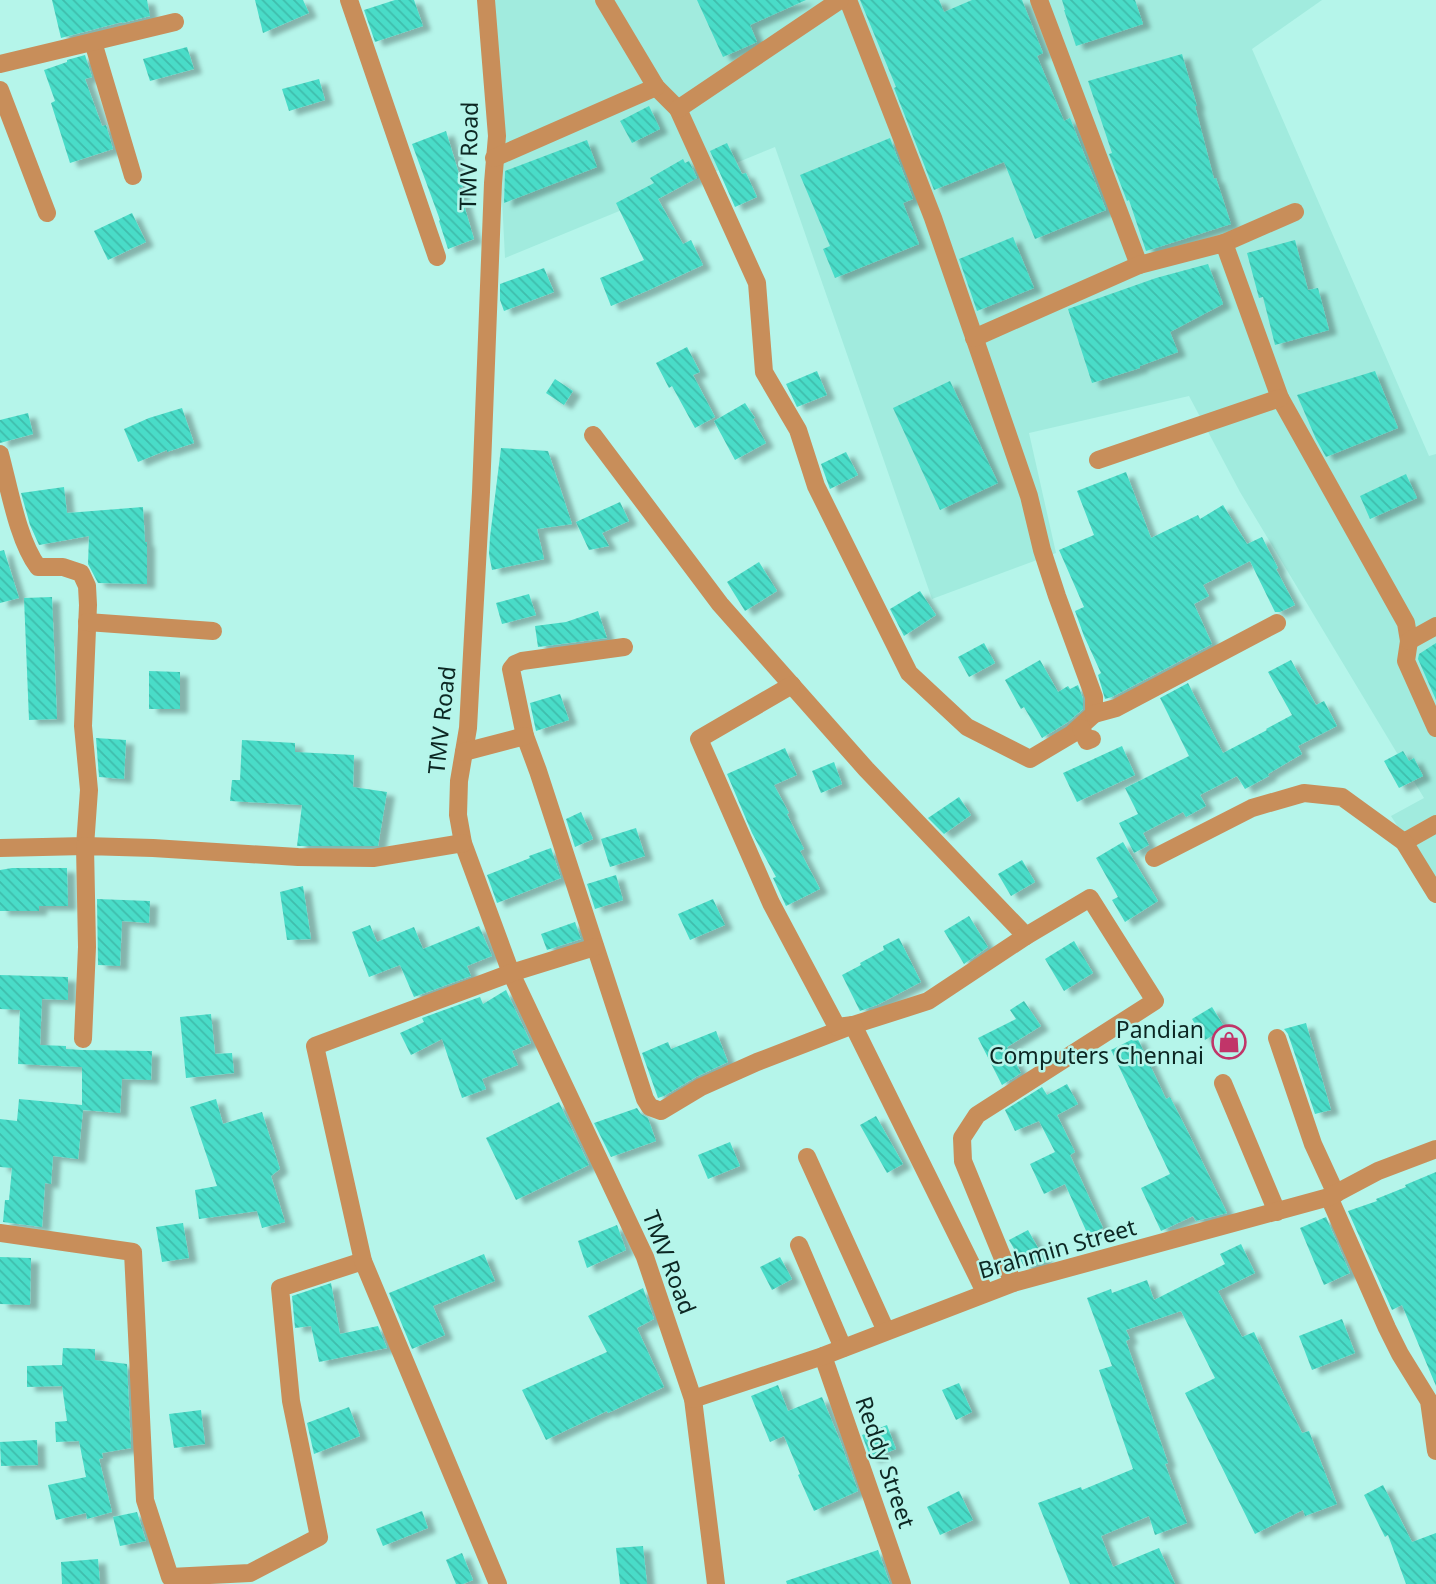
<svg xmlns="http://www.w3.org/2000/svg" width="1436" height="1584" font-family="'Noto Sans',sans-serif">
<defs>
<pattern id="building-back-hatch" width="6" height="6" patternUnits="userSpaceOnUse" patternTransform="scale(1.75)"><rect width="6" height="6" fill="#49dcc8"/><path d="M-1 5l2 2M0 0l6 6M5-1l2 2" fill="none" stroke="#3fbdac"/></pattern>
<filter id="shadow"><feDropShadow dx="8" dy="4.5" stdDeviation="2" flood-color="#0004"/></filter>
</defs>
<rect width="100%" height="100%" fill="#b5f5ea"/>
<!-- built -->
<path fill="#a1ebde" d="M492 0H1322L1252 49 1429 456 1436 454V887L1391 816 1424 798 1240 492 1189 396 1029 433 1056 553 932 599 775 147 505 258Z"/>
<!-- building -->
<g fill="url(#building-back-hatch)" filter="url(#shadow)">
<path d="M52 0H147L150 16 122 23V22L61 38Z"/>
<path d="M255 0H303L309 13 263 33Z"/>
<path d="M395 0H414L423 26 375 42 364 10Z"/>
<path d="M697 0H806L750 25 757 42 723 57Z"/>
<path d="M860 0H939L944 12 972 0H1022L1043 53 1037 56 1064 121 1070 118 1106 210 1035 239 1004 162 934 190 894 88 896 87Z"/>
<path d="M1062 0H1135L1143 24 1076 46 1064 10H1065Z"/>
<path d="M187 47 194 69 150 81 143 59Z"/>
<path d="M1182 54 1197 106H1195L1214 179 1216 178 1231 224 1146 251 1129 200 1127 201 1109 154 1112 153 1088 81Z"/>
<path d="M85 55 92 77 85 79 102 126 106 125 113 149 70 163 51 103 55 101 44 70 67 62V60Z"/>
<path d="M319 79 325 100 289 111 282 89Z"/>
<path d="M649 106 660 129 632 143 620 121Z"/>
<path d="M446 131 463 187 459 188 474 239 448 249 439 221 440 220 412 144Z"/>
<path d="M890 138 913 199 903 203 919 244 835 278 823 249 830 246 800 175Z"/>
<path d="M587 140 597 167 504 203 505 171Z"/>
<path d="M727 143 742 174 746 173 757 197 735 207 710 151Z"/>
<path d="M683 159 685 163 689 161 697 178 658 199 683 244 691 240 703 265 649 290 611 306 600 278 644 260 616 203 654 183 650 178Z"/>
<path d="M132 213 146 242 108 260 94 231Z"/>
<path d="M1013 237 1034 288 977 311 959 259Z"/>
<path d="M1295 240 1308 290 1318 288 1329 330 1275 345 1263 297 1259 298 1247 253Z"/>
<path d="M1208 264 1223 304 1170 332 1178 352 1140 366V368L1092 383 1068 309 1156 278Z"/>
<path d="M544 268 554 292 504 311 500 300V284Z"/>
<path d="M687 347 700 372 693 375 715 417 695 428 672 386 669 388 656 363Z"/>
<path d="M817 371 827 395 797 407 786 384Z"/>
<path d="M1375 371 1398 428 1326 457 1316 439 1297 395Z"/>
<path d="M555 379 573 391 564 405 546 393Z"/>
<path d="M950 381 998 483 940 510 893 408Z"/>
<path d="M745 403 755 418 753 419 766 443 735 460 714 421Z"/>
<path d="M182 408 194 443 167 452V450L138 462 124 429 149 418Z"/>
<path d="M28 413 33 434 0 443V420Z"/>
<path d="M501 448 548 451 572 524 537 529 544 559 492 570 489 554 490 537Z"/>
<path d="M846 452 858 475 830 489 821 464Z"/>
<path d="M1126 472 1151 538 1198 515 1200 519 1223 505 1247 544 1262 537 1278 568 1276 569 1295 605 1280 612H1275L1250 561 1203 585 1209 596 1194 604 1212 644 1112 697 1105 699 1098 675 1101 673 1084 636 1075 611 1084 607 1059 550 1094 535 1077 491Z"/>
<path d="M1406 474 1417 498 1370 519 1360 496Z"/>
<path d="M64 487 67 513 143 507 145 542H147V584L98 583 88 564 89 536 39 545 30 525 21 493Z"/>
<path d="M620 502 629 521 602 533 609 546 589 550 576 522Z"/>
<path d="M4 550 19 598 0 603V551Z"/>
<path d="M759 562 777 591 745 611 727 582Z"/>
<path d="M920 591 936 615 904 636 890 609Z"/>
<path d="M529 594 536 615 502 624 496 603Z"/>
<path d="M52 597 57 719 29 720 24 598Z"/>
<path d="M598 611 607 638 538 647 535 626 566 622Z"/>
<path d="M984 643 995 663 969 677 958 657Z"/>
<path d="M1436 643V700L1418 659 1419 654Z"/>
<path d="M1040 660 1058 692 1068 686 1070 689 1078 685 1083 699V709L1068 722 1042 738 1024 707 1021 709 1005 680Z"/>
<path d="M1291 660 1316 705 1324 701 1337 726 1298 746 1302 754 1268 774 1269 776 1245 789 1237 776 1200 795 1206 806 1186 817 1183 812 1143 833 1149 845 1134 853 1119 823 1138 814 1125 788 1189 756 1160 698 1188 683 1223 753 1267 730 1266 729 1292 715 1268 672Z"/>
<path d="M149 671 180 672V709H149Z"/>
<path d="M560 694 569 720 536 731 530 703Z"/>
<path d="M96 738 126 740 124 779 99 777Z"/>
<path d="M242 740 295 743V752L354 755 353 787 387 792 378 846H297L302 805 230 801 232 780H240Z"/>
<path d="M1122 746 1135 775 1077 802 1063 773Z"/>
<path d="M785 748 797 775 774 785 789 813 787 814 804 849 800 851 820 889 786 906 773 878 776 877 752 833 727 774Z"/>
<path d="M1403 751 1409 761 1414 758 1423 776 1399 788 1384 761Z"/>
<path d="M834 762 842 784 821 793 812 771Z"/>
<path d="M959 797 971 815 944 834 928 818Z"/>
<path d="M581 812 593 839 575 847 566 819Z"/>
<path d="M636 828 645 856 610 867 601 839Z"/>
<path d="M1123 842 1158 901 1125 922 1112 900 1118 897 1096 858Z"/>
<path d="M551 848 561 878 497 903 487 875 530 858 529 856Z"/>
<path d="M1022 860 1035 882 1011 896 998 874Z"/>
<path d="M12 868H67L68 906H39V911H0V870Z"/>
<path d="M616 875 623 900 595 909 587 884Z"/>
<path d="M303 886 311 939 287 940 280 892Z"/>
<path d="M97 899 150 901 149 923 122 921 120 966 98 965Z"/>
<path d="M713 899 725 925 690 940 678 914Z"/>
<path d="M969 916 988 947 964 964 944 931Z"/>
<path d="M575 922 581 939 547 950 541 934Z"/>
<path d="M370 925 377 942 414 927 423 949 479 926 492 956 467 966 471 976 414 997 400 965 369 977 352 932Z"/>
<path d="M899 938 921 982 877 1005 860 1011 842 975 861 965 860 963 884 950 883 946Z"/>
<path d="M1074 941 1093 973 1064 991 1045 959Z"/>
<path d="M0 975 68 977V1000L42 999 40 1045 66 1046V1049L82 1050 152 1051 151 1080 122 1079 120 1113 83 1110 78 1159 53 1156 51 1184 45 1183 42 1227 3 1222 5 1200H9L12 1168 0 1167V1119L17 1121 19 1099 82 1105V1067L18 1064 20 1010 0 1009Z"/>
<path d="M506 990 531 1043 512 1051 518 1065 482 1079 486 1089 462 1098 442 1039 411 1055 400 1033 424 1022 422 1018 480 997 483 1004Z"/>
<path d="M1024 1001 1041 1026 1007 1047 1021 1073 1002 1085 978 1038 1016 1019 1010 1010Z"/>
<path d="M1212 1007 1225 1028 1205 1040 1192 1019Z"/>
<path d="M211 1014 215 1054 232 1053 234 1073 186 1078 180 1017Z"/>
<path d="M1306 1023 1331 1110 1315 1114 1288 1034 1284 1029Z"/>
<path d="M716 1031 728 1062 696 1077 664 1096 658 1098 642 1053 668 1042 671 1049Z"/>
<path d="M1137 1037 1166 1099 1170 1097 1189 1134 1227 1213 1196 1221 1193 1216 1161 1231 1141 1188 1170 1174 1111 1050Z"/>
<path d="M1067 1084 1078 1104 1057 1115 1075 1152 1070 1155 1103 1228 1088 1235 1065 1184 1044 1194 1030 1164 1055 1152 1039 1121 1015 1131 1005 1110 1042 1087 1047 1095Z"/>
<path d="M216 1099 223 1124 262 1112 280 1169 271 1176 285 1222 262 1228 257 1211 199 1219 195 1190 217 1186 190 1107Z"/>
<path d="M559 1102 589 1165 516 1200 486 1138Z"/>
<path d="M637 1108 641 1114 648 1118 656 1141 611 1157 594 1123Z"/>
<path d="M876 1116 903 1164 887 1173 860 1125Z"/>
<path d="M730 1142 740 1166 708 1179 698 1155Z"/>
<path d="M1436 1172V1386L1402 1305 1392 1310 1348 1211 1377 1201 1376 1199 1406 1187 1405 1185Z"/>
<path d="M1326 1217 1350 1273 1324 1285 1300 1228Z"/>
<path d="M183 1223 189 1258 162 1262 156 1227Z"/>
<path d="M617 1225 626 1250 587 1268 578 1241Z"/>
<path d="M1028 1230 1046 1262 1025 1268 1009 1240Z"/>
<path d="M1241 1244 1255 1273 1218 1291 1242 1337 1254 1332 1302 1433 1309 1431 1337 1504 1305 1516 1303 1510 1255 1534 1185 1393 1215 1378 1181 1311 1126 1330 1130 1339 1126 1341 1168 1463 1165 1464 1187 1523 1155 1535 1149 1516 1101 1536 1113 1567 1159 1548 1175 1584H1070L1038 1503 1081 1487 1082 1490 1133 1469 1099 1370 1112 1366 1087 1298 1111 1289 1112 1293 1147 1280 1154 1300 1225 1264 1220 1254Z"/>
<path d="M484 1254 495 1281 433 1306 445 1335 412 1349 389 1293Z"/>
<path d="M0 1257 31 1258 30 1305 0 1304Z"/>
<path d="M780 1257 792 1279 772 1290 760 1267Z"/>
<path d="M331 1283 340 1334 378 1326 387 1348 319 1362 311 1326 295 1328 292 1296Z"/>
<path d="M643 1288 654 1319 637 1328 664 1387 608 1413 607 1411 546 1440 522 1390 607 1352 588 1316Z"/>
<path d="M1342 1319 1355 1353 1312 1370 1299 1336Z"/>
<path d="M63 1348 95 1349V1360L127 1364 131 1448 102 1453 103 1458 99 1459 112 1512 87 1519 86 1513 56 1520 48 1485 86 1477 79 1441 56 1442 55 1422 67 1421 62 1386 27 1387V1366L62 1365Z"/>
<path d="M959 1383 972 1412 956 1420 942 1390Z"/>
<path d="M778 1385 788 1411 822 1397 841 1443 858 1491 814 1511 798 1475 800 1474 784 1436 770 1442 751 1396Z"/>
<path d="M349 1407 360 1436 314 1454 307 1423Z"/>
<path d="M201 1410 205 1444 174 1448 169 1414Z"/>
<path d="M887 1425 896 1449 871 1459 862 1435Z"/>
<path d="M37 1440 38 1465 1 1466 0 1442Z"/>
<path d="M1383 1485 1412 1542 1436 1533V1584H1406L1388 1535 1385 1537 1364 1495Z"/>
<path d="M959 1491 973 1520 940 1535 927 1507Z"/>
<path d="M422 1511 428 1528 383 1546 376 1529Z"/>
<path d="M137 1512 146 1541 120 1546 113 1517Z"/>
<path d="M643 1546 647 1584H620L616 1548Z"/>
<path d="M878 1550 890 1584H787L786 1581Z"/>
<path d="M462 1553 473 1580 463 1584H456L446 1560Z"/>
<path d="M98 1559 100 1584H62L61 1562Z"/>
</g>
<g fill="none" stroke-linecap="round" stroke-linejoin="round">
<!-- minor -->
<g stroke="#c88e5a" stroke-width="18">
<path d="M349 0 437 257"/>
<path d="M486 0 497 136 493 183 481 492 472 654 468 728 459 781 458 815 463 843 511 973 645 1257 693 1399 716 1584"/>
<path d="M604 0 656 87 678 109 757 283 764 372 798 430 816 486 909 673 967 727 1030 759 1072 734 1094 714V697L1057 596 1042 550 1029 496 933 218 848 0"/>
<path d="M1039 0 1139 265"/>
<path d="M93 42 133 176"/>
<path d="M0 64 175 22"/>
<path d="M0 90 47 213"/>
<path d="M678 109 840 0"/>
<path d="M494 158 656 87"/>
<path d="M1224 243 1295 212"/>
<path d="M974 338 1139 265 1224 243 1280 398 1406 623 1409 641 1406 661 1436 728"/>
<path d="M593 435 720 604 866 769 1026 936"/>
<path d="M0 454C9 487 18 541 38 567H63L81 573 87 586 88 605 83 726 89 790 85 846 0 848"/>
<path d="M1098 460 1280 398"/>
<path d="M87 622 213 631"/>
<path d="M1409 641 1436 626"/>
<path d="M624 647 522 661 515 664 511 669 525 736 538 771 645 1099 650 1107 661 1111 701 1087 757 1062 853 1025 928 1001 1026 936 1090 898 1155 1001 977 1115 962 1138 963 1161 1013 1283"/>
<path d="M792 685 699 739 771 903 837 1027 853 1025 985 1292"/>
<path d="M1094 714 1116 708 1277 623"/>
<path d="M1081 728 1087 741 1092 739"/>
<path d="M464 752 525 736"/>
<path d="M1404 842 1436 824"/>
<path d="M1154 858 1252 808 1304 793 1342 797 1404 842 1436 894"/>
<path d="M1277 1038 1313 1144 1336 1194"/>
<path d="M83 1039 87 947 85 846 153 848 298 857 373 858 463 843"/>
<path d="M1223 1083 1277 1212"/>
<path d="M807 1157 886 1331"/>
<path d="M1329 1197 1387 1328 1400 1354 1429 1401 1436 1451"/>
<path d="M0 1233 133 1252 145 1500 170 1577 250 1573 319 1537 291 1401 280 1288 363 1261"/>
<path d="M799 1245 843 1348"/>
<path d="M823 1356 902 1584"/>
<path d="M693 1399 823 1356 1013 1283 1329 1197 1378 1171 1436 1149"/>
<path d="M498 1584 363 1261 315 1046 511 973 595 947"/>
</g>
</g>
<!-- icons -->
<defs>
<symbol id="shop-ring" viewBox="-11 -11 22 22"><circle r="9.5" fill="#b5f5ea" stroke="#c13569" stroke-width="1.5"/><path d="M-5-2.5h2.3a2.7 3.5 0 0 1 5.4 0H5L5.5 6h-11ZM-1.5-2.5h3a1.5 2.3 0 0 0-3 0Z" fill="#c13569"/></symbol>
</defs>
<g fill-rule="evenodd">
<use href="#shop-ring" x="1210" y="1023" width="38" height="38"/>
</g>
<g text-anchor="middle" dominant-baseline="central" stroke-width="5" stroke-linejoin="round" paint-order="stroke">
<!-- street labels -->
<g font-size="23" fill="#0c2723" stroke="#b5f5ea">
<text transform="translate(468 156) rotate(-89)">TMV Road</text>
<text transform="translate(441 720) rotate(-84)">TMV Road</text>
<text transform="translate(1057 1248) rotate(-16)">Brahmin Street</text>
<text transform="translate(670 1262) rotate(69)">TMV Road</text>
<text transform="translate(886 1462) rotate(71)">Reddy Street</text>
</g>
<!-- poi labels -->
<g font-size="23" fill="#0c2723" stroke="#b5f5ea" text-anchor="end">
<text x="1204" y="1029">Pandian<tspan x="1204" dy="26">Computers Chennai</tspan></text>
</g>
</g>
</svg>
